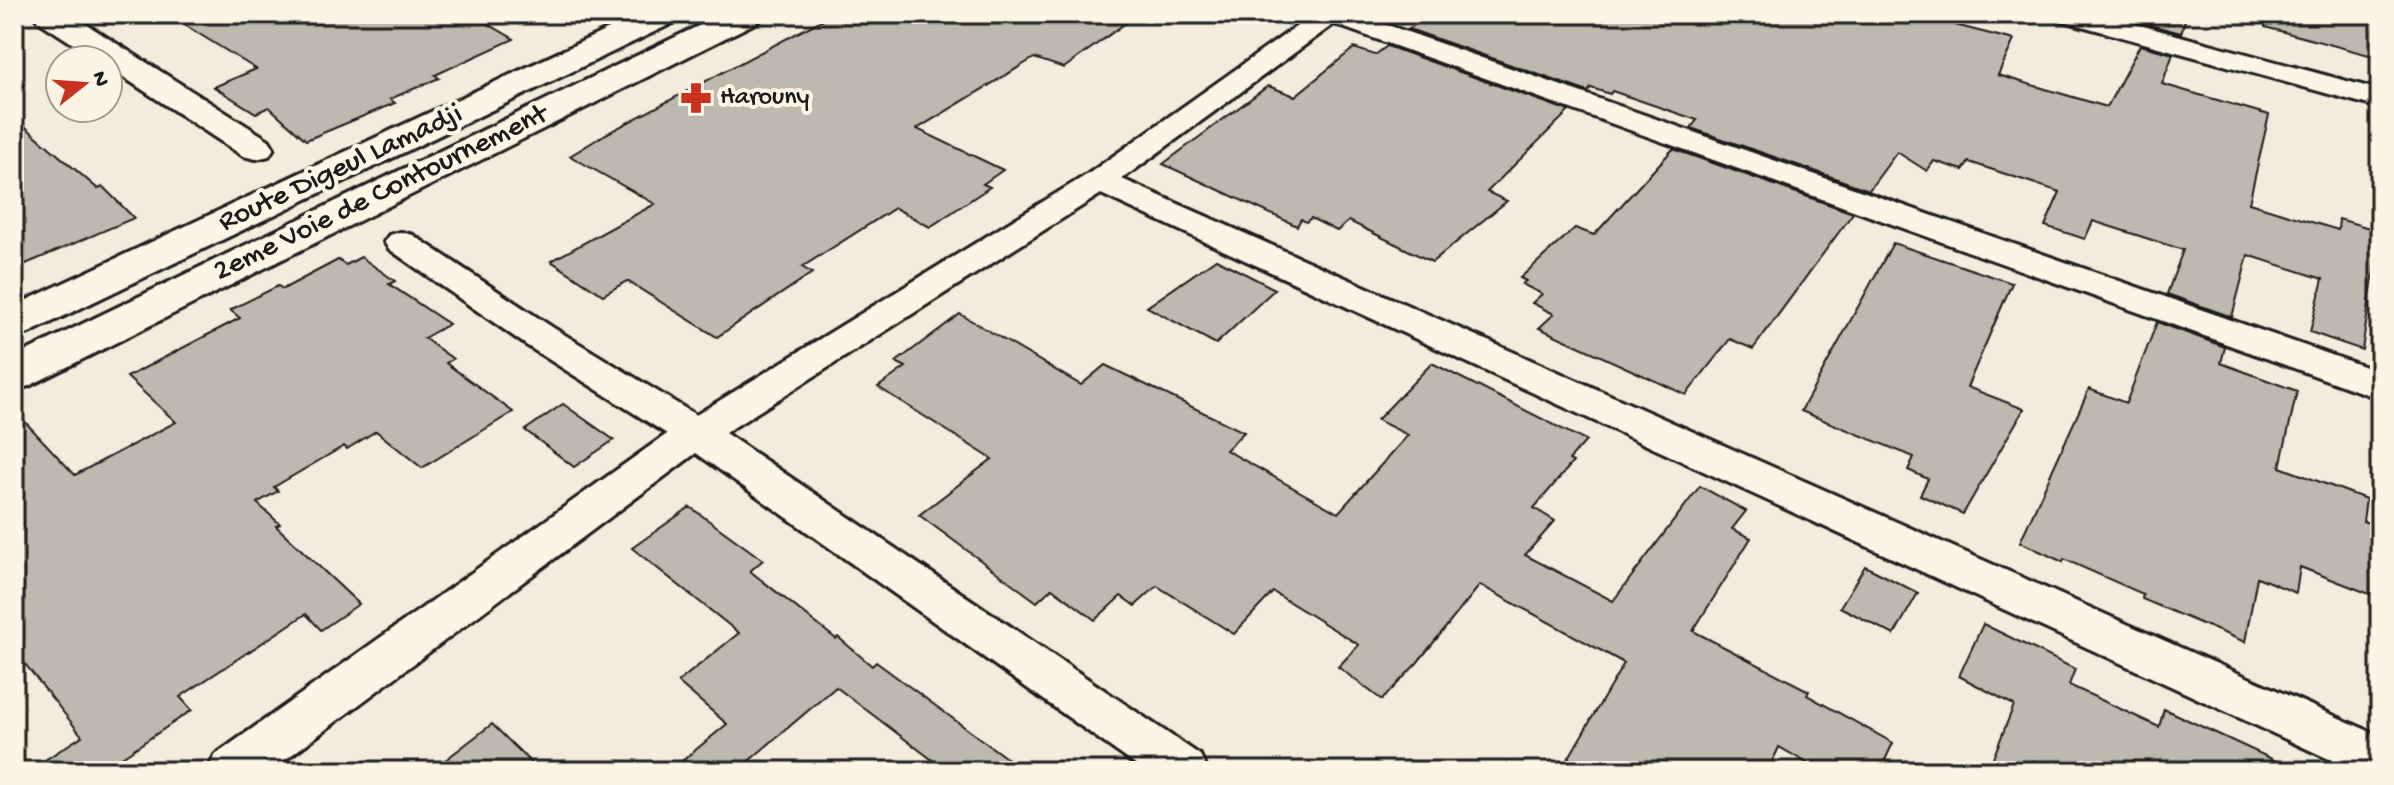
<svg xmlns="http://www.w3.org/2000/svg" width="2394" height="785" font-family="'Gochi Hand',sans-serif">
<rect width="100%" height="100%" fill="#f3ecdd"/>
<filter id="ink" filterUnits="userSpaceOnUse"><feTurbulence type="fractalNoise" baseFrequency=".0125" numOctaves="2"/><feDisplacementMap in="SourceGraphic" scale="16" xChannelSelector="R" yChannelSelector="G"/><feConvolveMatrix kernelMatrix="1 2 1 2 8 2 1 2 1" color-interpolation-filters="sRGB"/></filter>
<g filter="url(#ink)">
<!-- building -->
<g fill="#beb9ae" stroke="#1c1c1c" stroke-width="2">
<path d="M167 14H471L514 39 435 75 439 78 390 99 395 103 306 140 269 107 256 113 214 87 256 69Z"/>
<path d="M833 14H1138L1064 68 1034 58 917 129 1003 170 983 184 990 187 930 227 895 208 802 267 812 273 717 337 627 281 603 295 551 261 655 204 570 156 604 135Z"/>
<path d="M1429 14H1912L2014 40 1998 75 2107 107 2140 45 2173 54 2162 84 2269 115 2249 203 2338 230 2339 219 2380 231 2362 350 2310 332 2323 279 2248 255 2232 317 2167 294 2183 250 2093 221 2085 239 2045 226 2060 192 1969 162 1963 170 1934 161 1927 171 1897 152 1869 190 1691 128 1697 120 1612 91 1610 94 1591 88 1588 92 1409 29Z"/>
<path d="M2156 14H2187L2181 33 2150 25Z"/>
<path d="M2267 14H2380V58L2265 27Z"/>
<path d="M1387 46 1569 111 1487 192 1507 201 1432 262 1349 221 1337 231 1311 218 1306 222 1301 219 1297 226 1163 164 1268 86 1295 96 1354 48 1375 55Z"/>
<path d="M14 117 98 189 103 187 134 218 14 269Z"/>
<path d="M1673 149 1853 213 1753 349 1730 339 1686 395 1539 328 1554 314 1532 303 1542 294 1522 284 1526 281 1520 278 1575 228 1594 235Z"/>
<path d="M1893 243 2012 283 1967 387 2024 409 1963 514 1920 495 1928 479 1908 470 1914 457 1801 411Z"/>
<path d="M361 257 395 281 389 284 449 324 424 338 453 359 446 363 513 412 422 468 376 431 347 449 344 446 274 487 278 491 257 503 280 524 276 526 359 604 321 630 306 614 180 697 192 710 101 771H28L82 736 14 650V410L75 475 176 422 127 377 240 318 230 310 278 286 283 289 338 260 346 265Z"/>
<path d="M1216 259 1275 289 1216 344 1147 307Z"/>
<path d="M960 314 1081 385 1105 365 1244 432 1226 450 1338 513 1408 435 1377 420 1432 363 1586 441 1569 460 1573 462 1534 508 1555 521 1525 555 1613 601 1700 486 1746 511 1732 529 1751 538 1693 631 1809 691 1807 695 1893 743 1880 771H1821L1779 747 1768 771H1561L1624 663 1480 585 1417 663 1382 700 1338 667 1359 645 1273 592 1234 634 1157 586 1135 606 1121 596 1095 620 1052 588 1037 602 919 515 992 459 878 387 906 367 896 362Z"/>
<path d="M2157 322 2225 347 2221 363 2297 391 2280 467 2366 499 2363 521 2380 527V598L2300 567 2296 593 2257 577 2245 642 2142 599 2143 594 2064 559 2063 562 2020 542 2089 389 2126 403Z"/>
<path d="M563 404 614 440 574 467 525 430Z"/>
<path d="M690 507 763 560 750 571 836 639 838 637 872 666 876 662 1024 771H947L836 687 737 771H670L727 724 678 682 739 633 632 548Z"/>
<path d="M1865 566 1918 593 1894 635 1840 607Z"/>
<path d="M1983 624 2075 669 2069 685 2159 727 2164 709 2298 771H1988L2014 705 1959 676Z"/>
<path d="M492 724 540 771H431Z"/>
</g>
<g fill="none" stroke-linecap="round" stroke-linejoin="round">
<defs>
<g id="minor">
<path d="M1314 14H1356L2380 372V399L1334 24 1122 179 2380 736V771H2355L1101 194 725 433 1200 755 1208 771H1144L696 453 270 771H207L215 755 667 434 526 345 389 249 384 242 389 235 401 232 413 235 552 327 696 415 1088 174Z"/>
<path d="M2056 14H2099L2380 90V108L2060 20Z"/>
</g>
<path id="tertiary" d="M33 14H70L269 140 274 148 269 156 256 159 243 156 108 67V60H98L38 21Z"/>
<g id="secondary">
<path d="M641 14H682L677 21 29 333 14 337V306Z"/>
<path d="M723 14H764L759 21 29 386 14 390V357Z"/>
</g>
</defs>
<!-- minor casing -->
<use href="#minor" stroke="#1c1c1c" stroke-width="6"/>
<!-- tertiary casing -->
<use href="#tertiary" stroke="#1c1c1c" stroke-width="6"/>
<!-- secondary casing -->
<use href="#secondary" stroke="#1c1c1c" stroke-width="6"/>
<!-- minor -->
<use href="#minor" fill="#fcf5e5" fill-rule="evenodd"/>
<!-- tertiary -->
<use href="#tertiary" fill="#fcf5e5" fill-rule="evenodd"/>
<!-- secondary -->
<use href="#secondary" fill="#fcf5e5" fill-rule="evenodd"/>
</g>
</g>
<!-- icons -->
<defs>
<symbol id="pharmacy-bare" viewBox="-9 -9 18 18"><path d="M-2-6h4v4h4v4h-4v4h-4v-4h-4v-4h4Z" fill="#c8321e" stroke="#fcf5e5" stroke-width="2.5" paint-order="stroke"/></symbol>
</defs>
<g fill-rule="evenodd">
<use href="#pharmacy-bare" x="674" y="76" width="44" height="44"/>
</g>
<g text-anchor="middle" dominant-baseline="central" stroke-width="8" stroke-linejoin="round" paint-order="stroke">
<!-- far-poi labels -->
<g font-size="26" fill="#1c1c1c" stroke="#fcf5e5" text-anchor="start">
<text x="720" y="98">Harouny</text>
</g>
<!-- street labels -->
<g font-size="30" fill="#1c1c1c" stroke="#fcf5e5">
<text transform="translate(341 169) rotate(-25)">Route Digeul Lamadji</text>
<text transform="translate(381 194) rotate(-26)">2eme Voie de Contournement</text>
</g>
</g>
<!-- margin -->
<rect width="2394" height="785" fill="none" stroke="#fcf5e5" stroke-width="48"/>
<rect x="24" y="24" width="2346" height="737" fill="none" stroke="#1c1c1c" stroke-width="3" filter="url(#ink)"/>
<!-- north arrow -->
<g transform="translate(84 84) rotate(73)"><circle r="38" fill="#fcf5e5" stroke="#a29e95" stroke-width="2"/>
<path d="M0-6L14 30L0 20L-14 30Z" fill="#c8321e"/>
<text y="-12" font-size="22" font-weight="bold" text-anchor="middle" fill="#1c1c1c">N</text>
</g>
</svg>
